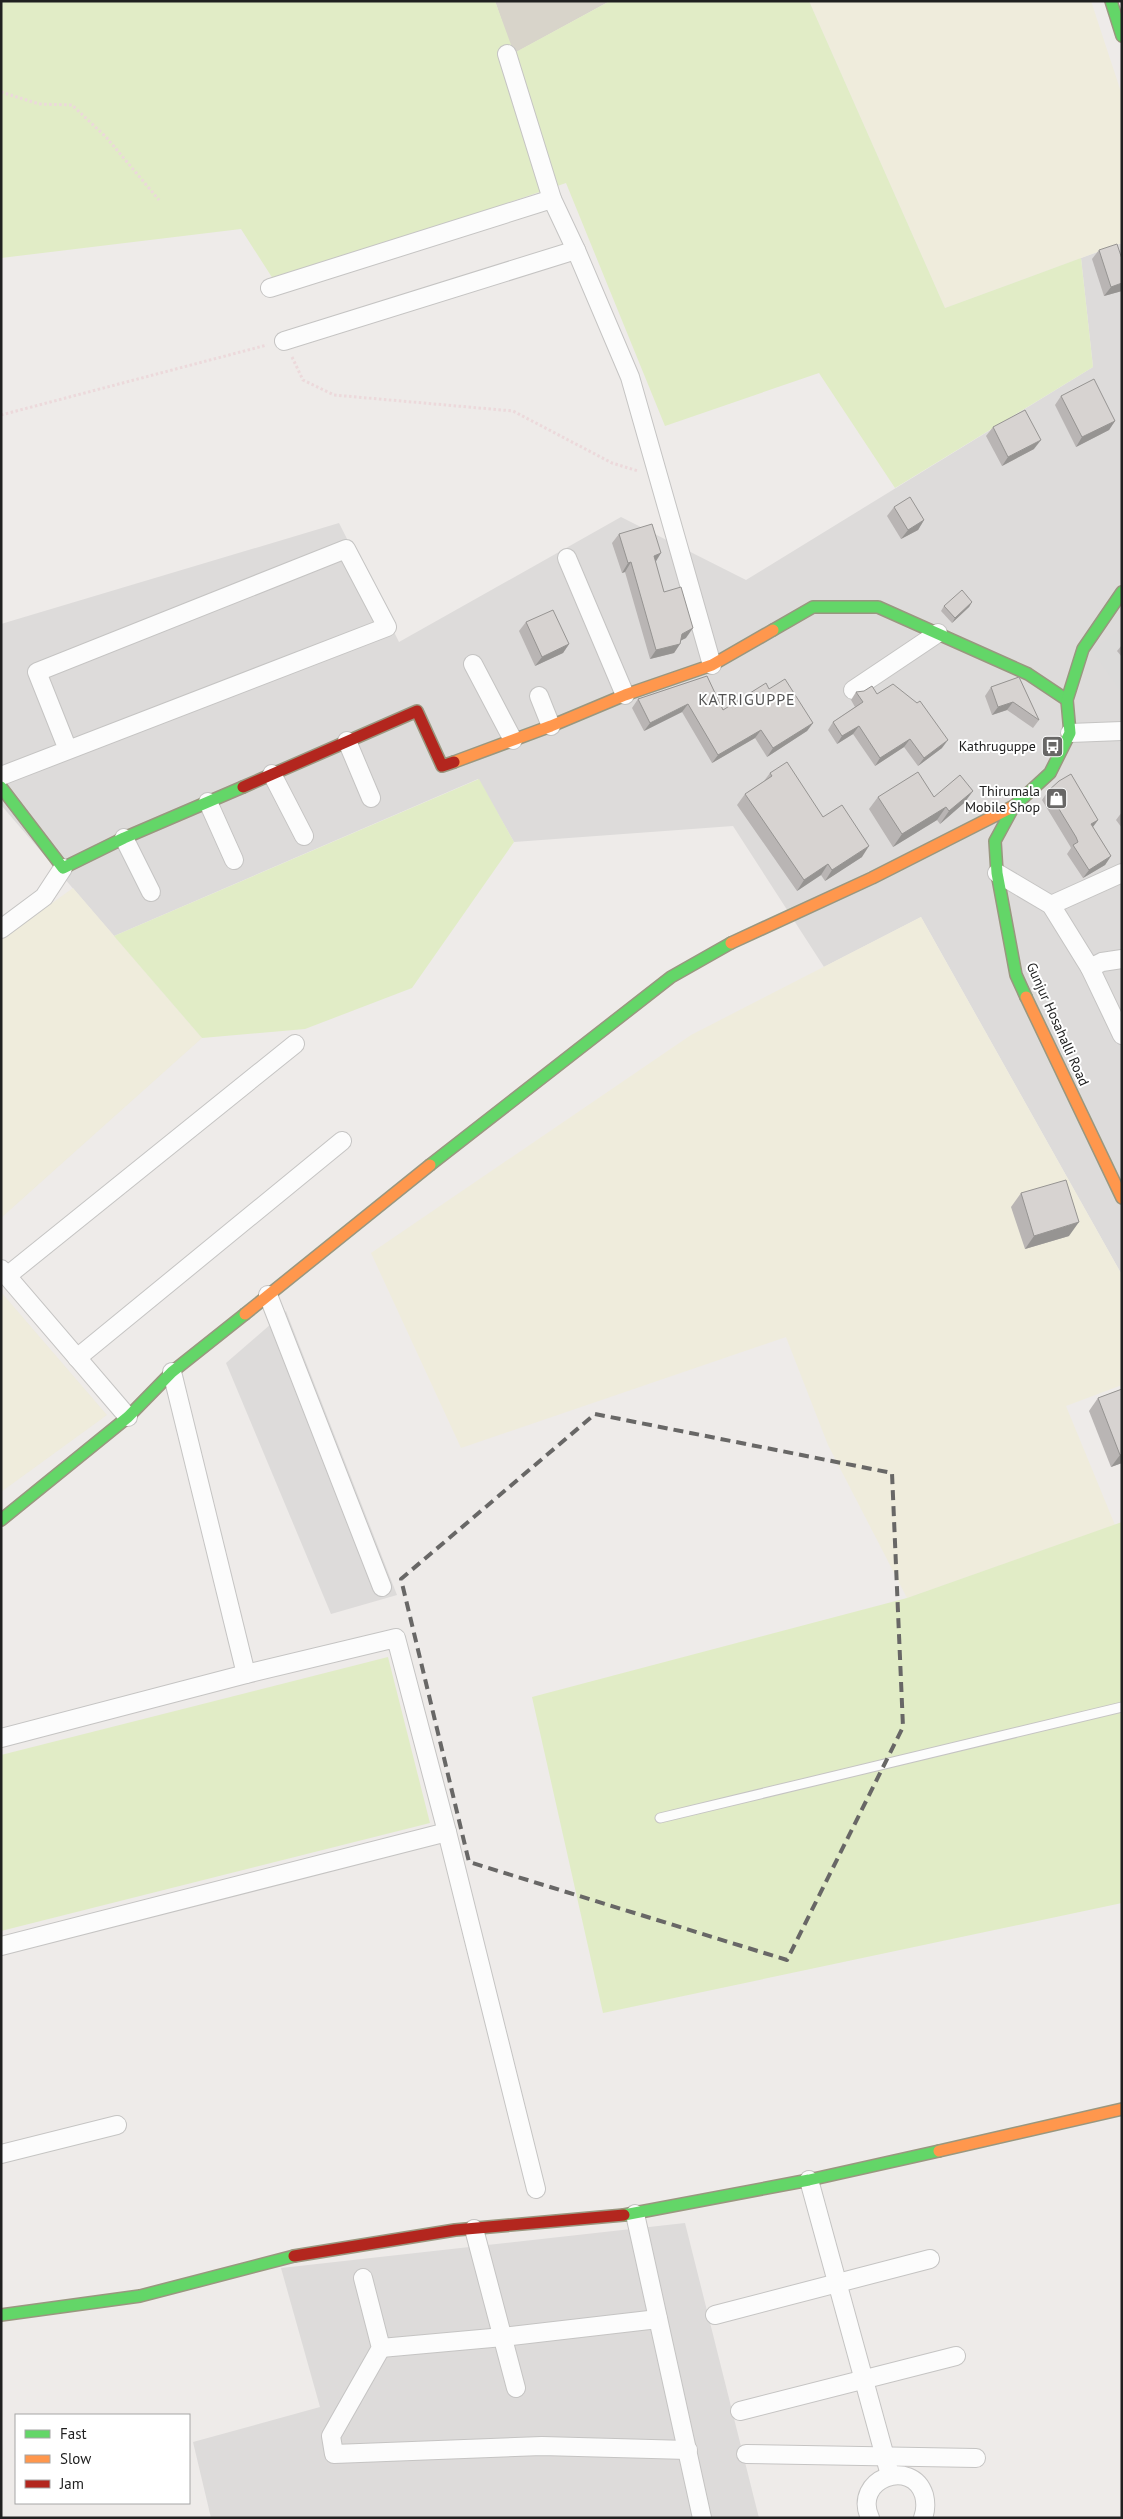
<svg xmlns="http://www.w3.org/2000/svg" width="1123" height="2519" font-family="'PT Sans',sans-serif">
<rect width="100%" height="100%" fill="#eeebe9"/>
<!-- residential -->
<g fill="#dddbda">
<path d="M1122 243V1275L921 917 824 967 733 826 514 842 478 779 114 936 1 805V624L339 523 399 642 621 517 746 580 1093 367 1081 258Z"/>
<path d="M286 1311 397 1595 331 1614 226 1363Z"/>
<path d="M685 2223 759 2518H211L193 2442 320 2407 281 2268Z"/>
</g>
<!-- religious -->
<path fill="#dcdbda" d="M1122 629V693L1092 650Z"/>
<!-- construction -->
<path fill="#d8d4ca" d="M495 1H610L513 54Z"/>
<!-- farmland -->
<g fill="#efecdc">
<path d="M809 1H1091L1122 95V243L945 308Z"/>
<path d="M73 888 202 1038 1 1218V940Z"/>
<path d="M921 917 1122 1275V1385L1066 1406 1115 1525 907 1598 828 1445 786 1337 461 1448 371 1253 691 1035Z"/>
<path d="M1 1292 107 1415 1 1492Z"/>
</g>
<!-- grass -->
<g fill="#e1ecc6">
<path d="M1 1H495L514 53 610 1H809L945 308 1081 258 1093 367 895 488 819 373 665 426 566 183 275 282 241 229 1 258Z"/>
<path d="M479 779 514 842 412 988 305 1029 202 1038 114 936Z"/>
<path d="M1122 1522V1903L603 2013 532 1697 907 1598Z"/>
<path d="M388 1657 430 1823 1 1931V1755Z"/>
</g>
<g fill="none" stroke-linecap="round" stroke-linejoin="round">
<defs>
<path id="lane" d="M660 1818 1122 1707"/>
<g id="street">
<path d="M507 54 552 199 576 250 630 377 712 665"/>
<path d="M270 288 552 199"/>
<path d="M284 341 576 250"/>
<path d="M567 558 625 695"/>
<path d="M473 664 513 740"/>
<path d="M853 690 938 633"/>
<path d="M539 696 551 726"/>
<path d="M1070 733 1122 731"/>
<path d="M347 741 371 798"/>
<path d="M272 774 304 836"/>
<path d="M1 776 387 627 346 549 37 672 68 750"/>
<path d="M208 802 234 860"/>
<path d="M124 838 151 892"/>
<path d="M997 873 1051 905 1090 968 1102 962 1122 959"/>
<path d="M1051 905 1122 873"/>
<path d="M1 929 44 897 63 868"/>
<path d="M1090 968 1122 1035"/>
<path d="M1 1269 128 1417"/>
<path d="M7 1276 295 1044"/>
<path d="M268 1295 382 1587"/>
<path d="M77 1358 342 1141"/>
<path d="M172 1372 246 1674"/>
<path d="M1 1738 246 1674 396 1638 447 1832 1 1946"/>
<path d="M447 1832 536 2189"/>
<path d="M1 2154 117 2125"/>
<path d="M809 2180 890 2475"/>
<path d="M635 2214 702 2518"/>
<path d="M474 2229 516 2388"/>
<path d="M363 2278 381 2348 331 2436 334 2454 542 2446 688 2450"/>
<path d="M715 2315 930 2259"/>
<path d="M381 2348 503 2337 658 2319"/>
<path d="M740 2411 956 2356"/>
<path d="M746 2454 976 2458"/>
<path d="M870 2518C852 2479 912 2457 924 2495 926 2503 926 2510 923 2518"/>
</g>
<g id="fast">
<path d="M1111 1 1122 36"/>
<path d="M773 630 813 607H878L1028 674 1067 700"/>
<path d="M1 787 63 868 124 838 243 787"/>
<path d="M1026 997 1016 975 997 873 995 841 1014 806 1050 773 1070 733 1067 700 1083 649 1122 592"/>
<path d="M430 1165 671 977 731 943"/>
<path d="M1 1520 128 1417 172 1372 245 1314"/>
<path d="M624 2215 809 2180 939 2151"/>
<path d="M1 2315 140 2296 294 2256"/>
</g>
<g id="slow">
<path d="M454 762 551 726 625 695 712 665 773 630"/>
<path d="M731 943 872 878 1014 806"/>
<path d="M1026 997 1122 1198"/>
<path d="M245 1314 430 1165"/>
<path d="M939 2151 1122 2109"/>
</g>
<g id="jam">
<path d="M243 787 417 711 442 766 454 762"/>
<path d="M294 2256 455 2230 624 2215"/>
</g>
</defs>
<!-- lane casing -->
<use href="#lane" stroke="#c5c4c3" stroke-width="11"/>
<!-- street casing -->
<use href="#street" stroke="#c5c4c3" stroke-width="20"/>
<!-- fast casing -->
<use href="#fast" stroke="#99977f" stroke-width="14"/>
<!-- slow casing -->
<use href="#slow" stroke="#99977f" stroke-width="14"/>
<!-- jam casing -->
<use href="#jam" stroke="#99977f" stroke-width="14"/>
<!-- path -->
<g stroke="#ecd9db" stroke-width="3" stroke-dasharray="2.5 2.5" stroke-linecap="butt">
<path d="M1 92 39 104 72 105 106 137 159 200"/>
<path d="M292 357 303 380 334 395 513 411 612 463 638 471"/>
<path d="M1 415 267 345"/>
</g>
<!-- lane -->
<use href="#lane" stroke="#fcfcfc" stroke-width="9"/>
<!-- street -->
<use href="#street" stroke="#fcfcfc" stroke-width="18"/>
<!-- fast -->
<use href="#fast" stroke="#63d668" stroke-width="11"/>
<!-- slow -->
<use href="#slow" stroke="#ff974d" stroke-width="11"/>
<!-- jam -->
<use href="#jam" stroke="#b3261e" stroke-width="11"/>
</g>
<!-- wall -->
<g fill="#b9b5b4">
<path d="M1099 250 1122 291 1104 296 1092 259Z"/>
<path d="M1061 396 1115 421 1109 430 1076 447 1055 405Z"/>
<path d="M993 427 1034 449 1002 466 986 436Z"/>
<path d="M894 507 924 520 918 530 901 539 887 516Z"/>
<path d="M619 534 655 562 664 592 686 638 681 640 680 644 674 653 650 659 625 572 622 573 612 543Z"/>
<path d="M972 602 969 607 952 623 941 611 944 606Z"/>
<path d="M526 622 569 644 563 653 535 666 519 631Z"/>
<path d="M1122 645V657L1117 651Z"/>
<path d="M707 676 723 710 769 689 813 723 807 731 767 757 755 738 712 763 682 712 644 731 632 708 638 699Z"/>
<path d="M1019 677 1039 720 1033 728 1007 710 992 715 985 696 991 687Z"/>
<path d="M856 692 877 694 942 748 918 766 904 747 875 766 853 734 837 744 828 730 833 722 855 707 851 700Z"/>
<path d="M770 773 823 817 862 857 825 881 821 875 797 891 737 805 745 794 764 781Z"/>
<path d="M973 791 964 803 940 824 937 820 893 847 869 809 878 797H934Z"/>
<path d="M1048 791 1098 820 1093 827 1111 856 1105 865 1083 878 1067 854 1071 848 1070 846 1042 800Z"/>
<path d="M1122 812V828L1116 820Z"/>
<path d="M1021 1193 1069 1236 1025 1249 1011 1207Z"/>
<path d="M1122 1389V1463L1111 1467 1089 1411 1098 1398Z"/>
</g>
<!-- shaded-wall -->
<g fill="#969492">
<path d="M1122 283V291L1104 296 1111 287Z"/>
<path d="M1115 421 1109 430 1076 447 1082 437Z"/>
<path d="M1041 440 1034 449 1002 466 1008 457Z"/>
<path d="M924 520 918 530 901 539 908 530Z"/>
<path d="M661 553 655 563 654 556Z"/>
<path d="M631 562 625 572 622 573 628 563Z"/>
<path d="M972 602 969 607 952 623 955 618Z"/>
<path d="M693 628 686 638 676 643 682 634Z"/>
<path d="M569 644 563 653 535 666 542 657Z"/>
<path d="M680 644 674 653 650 659 656 650Z"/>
<path d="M1013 702 1007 710 992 715 998 707Z"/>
<path d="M688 704 682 712 644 731 650 723Z"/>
<path d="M813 723 807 731 767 757 773 748Z"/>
<path d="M859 726 853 734 837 744 842 736Z"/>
<path d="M761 730 755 738 712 763 718 755Z"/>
<path d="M910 739 904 747 875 766 880 758Z"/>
<path d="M948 740 942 748 918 766 924 758Z"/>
<path d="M973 791 964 803 940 824 949 811Z"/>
<path d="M946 807 937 820 893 847 902 834Z"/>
<path d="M1098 820 1092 828 1091 824Z"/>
<path d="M869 846 862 857 825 881 832 870Z"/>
<path d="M1111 856 1105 865 1083 878 1089 870Z"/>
<path d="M828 864 821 875 797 891 804 880Z"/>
<path d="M1079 1222 1069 1236 1025 1249 1034 1236Z"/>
<path d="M1122 1454V1463L1111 1467 1120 1455Z"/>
</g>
<!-- building -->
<g fill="#d7d3d1" stroke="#969492">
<path d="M1117 244 1122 259V283L1111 287 1099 250Z"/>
<path d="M1094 379 1115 421 1082 437 1061 396Z"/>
<path d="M1025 410 1041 440 1008 457 993 427Z"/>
<path d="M910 497 924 520 908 530 894 507Z"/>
<path d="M652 524 661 553 654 556 664 592 681 587 693 628 682 634 680 644 656 650 631 562 628 563 619 534Z"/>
<path d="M962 590 972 602 955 618 944 606Z"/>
<path d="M553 610 569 644 542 657 526 622Z"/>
<path d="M707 676 723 710 766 683 769 689 785 679 813 723 773 748 761 730 718 755 688 704 650 723 638 699Z"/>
<path d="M1019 677 1039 720 1013 702 998 707 991 687Z"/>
<path d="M893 684 917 703 920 701 948 740 924 758 910 739 880 758 859 726 842 736 833 722 863 702 856 692 864 691 872 686 877 694Z"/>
<path d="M787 762 823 817 842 805 869 846 832 870 828 864 804 880 745 794 772 776 770 773Z"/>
<path d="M918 772 934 797 960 775 973 791 949 811 946 807 902 834 878 797Z"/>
<path d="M1071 774 1098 820 1091 824 1111 856 1089 870 1073 845 1078 842 1076 837 1048 791 1059 781Z"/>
<path d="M1066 1180 1079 1222 1034 1236 1021 1193Z"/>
<path d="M1122 1389V1454L1120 1455 1098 1398Z"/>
</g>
<!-- marked area -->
<path fill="none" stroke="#686766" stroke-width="4" stroke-dasharray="10 6" stroke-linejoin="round" d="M595 1414 892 1473 903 1727 787 1960 469 1862 401 1579Z"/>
<!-- icons -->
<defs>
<symbol id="bus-square" viewBox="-11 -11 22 22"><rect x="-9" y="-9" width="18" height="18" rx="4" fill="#686766" stroke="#fff"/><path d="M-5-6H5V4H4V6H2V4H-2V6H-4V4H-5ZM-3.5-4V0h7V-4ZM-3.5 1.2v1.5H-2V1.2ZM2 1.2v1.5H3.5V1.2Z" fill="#fff"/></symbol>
<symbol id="shop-square" viewBox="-11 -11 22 22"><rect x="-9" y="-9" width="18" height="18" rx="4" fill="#686766" stroke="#fff"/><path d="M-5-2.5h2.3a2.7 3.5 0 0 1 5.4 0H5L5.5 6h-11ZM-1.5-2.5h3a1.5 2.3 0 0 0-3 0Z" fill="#fff"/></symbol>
</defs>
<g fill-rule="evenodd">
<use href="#bus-square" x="1040" y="734" width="25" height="25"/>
<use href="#shop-square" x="1044" y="786" width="25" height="25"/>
</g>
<g text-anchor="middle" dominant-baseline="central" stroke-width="4" stroke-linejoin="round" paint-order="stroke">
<!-- poi labels -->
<g font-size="14" fill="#202020" stroke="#fff" text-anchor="end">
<text x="1036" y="746">Kathruguppe</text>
<text x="1040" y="791">Thirumala<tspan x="1040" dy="16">Mobile Shop</tspan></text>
</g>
<!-- street labels -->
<g font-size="14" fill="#202020" stroke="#fff">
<text transform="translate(1058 1024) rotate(66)">Gunjur Hosahalli Road</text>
</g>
<!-- quarter labels -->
<g font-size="16" letter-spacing="1" fill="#535353" stroke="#fff">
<text x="747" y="699">KATRIGUPPE</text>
</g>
</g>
<!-- border -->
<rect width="1123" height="2519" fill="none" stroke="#202020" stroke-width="5"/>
<!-- legend -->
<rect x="15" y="2414" width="175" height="90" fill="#ffffff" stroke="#a6a6a6"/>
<rect x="25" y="2430" width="25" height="8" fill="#63d668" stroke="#a6a6a6"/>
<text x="60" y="2439" font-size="15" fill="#202020">Fast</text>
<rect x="25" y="2455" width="25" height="8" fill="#ff974d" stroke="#a6a6a6"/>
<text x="60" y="2464" font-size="15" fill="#202020">Slow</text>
<rect x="25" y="2480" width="25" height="8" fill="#b3261e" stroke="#a6a6a6"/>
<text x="60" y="2489" font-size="15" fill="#202020">Jam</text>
</svg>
